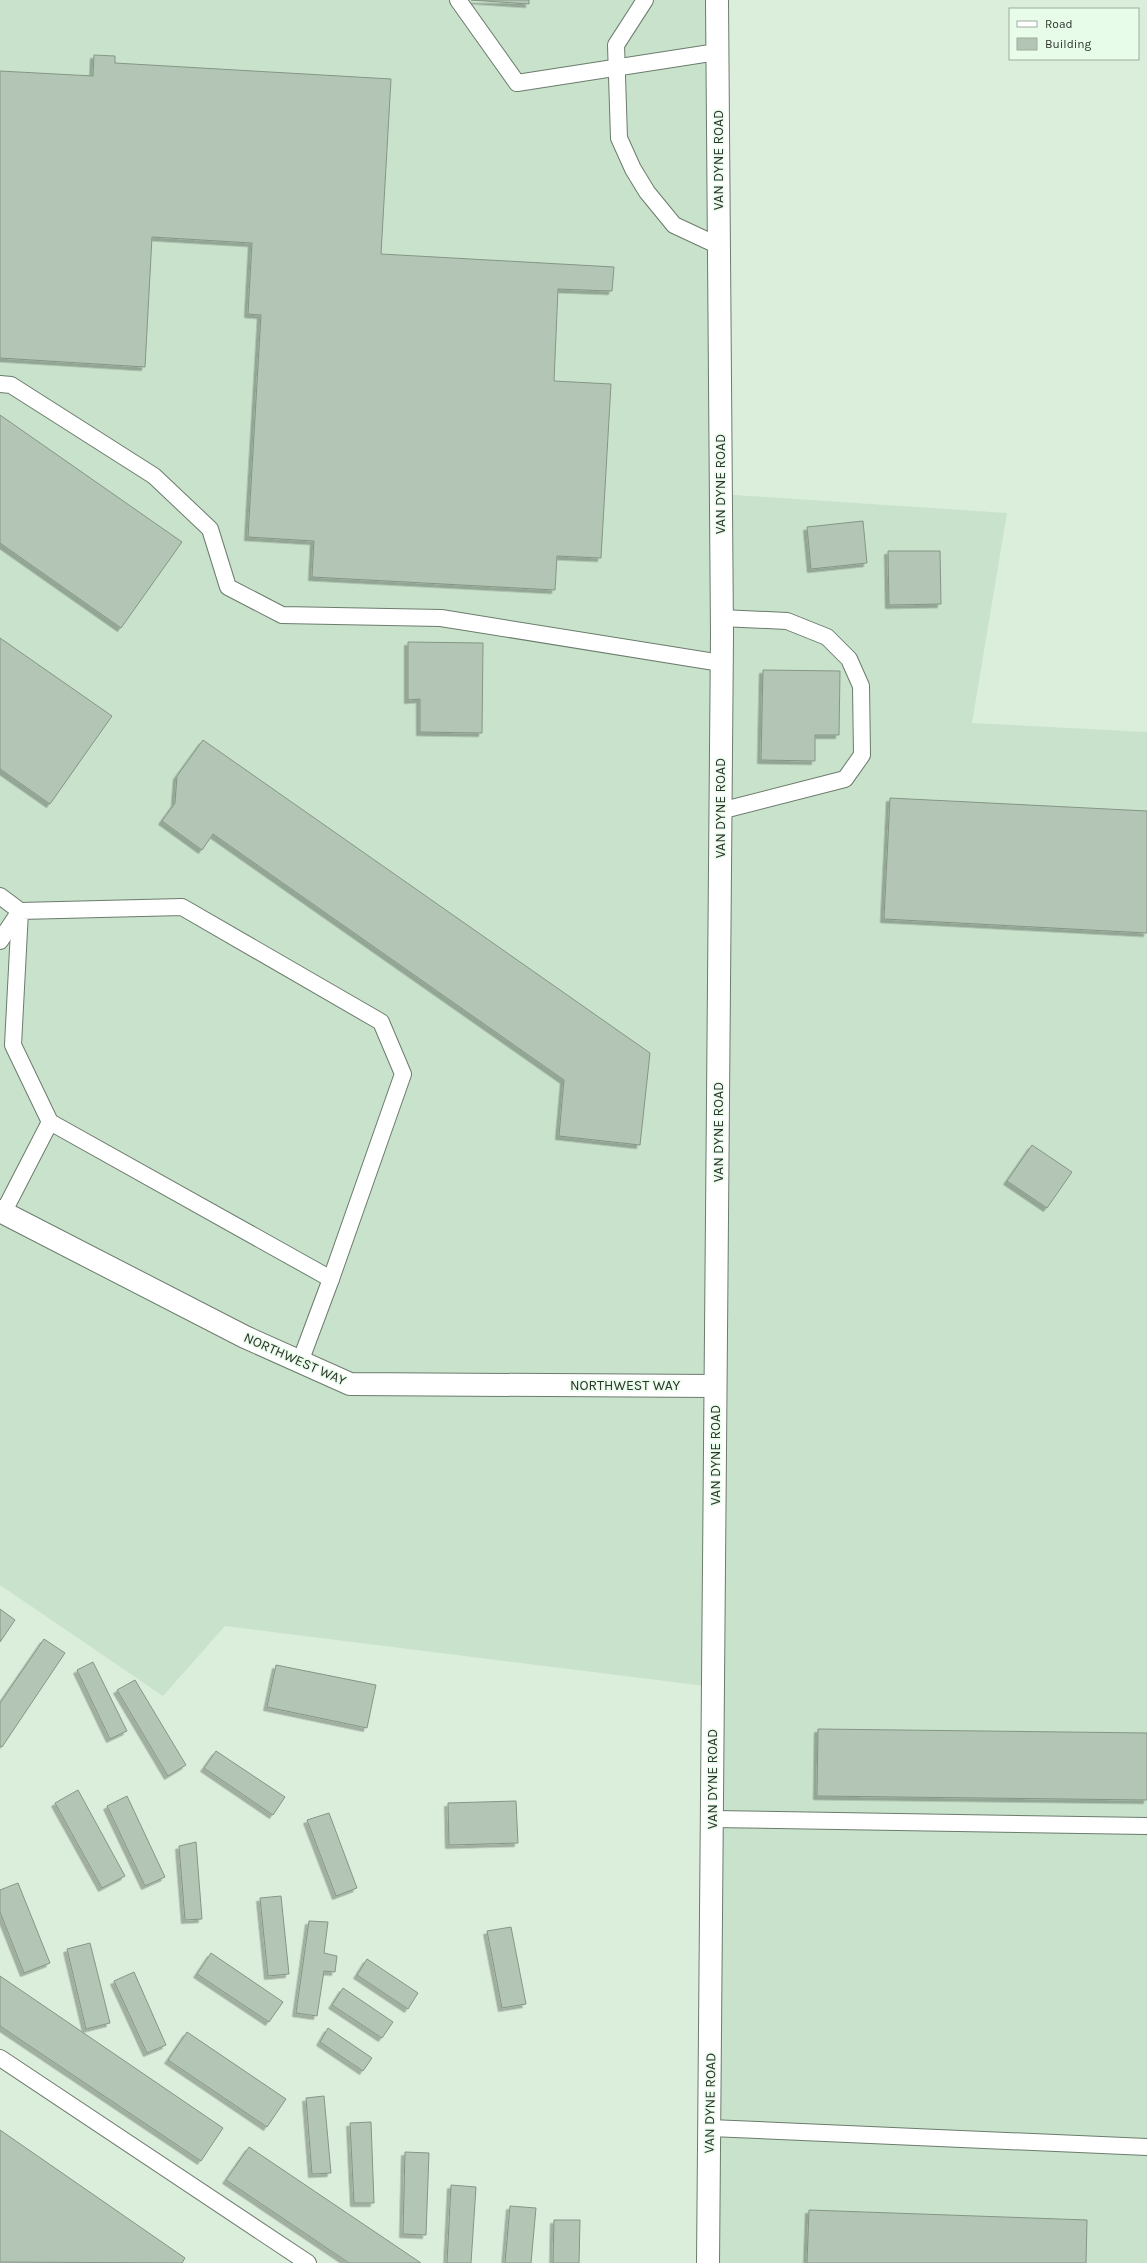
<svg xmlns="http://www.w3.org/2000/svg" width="1147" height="2263" font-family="Karla,sans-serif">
<defs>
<filter id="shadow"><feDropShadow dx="-3.5" dy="3.5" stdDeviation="0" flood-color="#0004"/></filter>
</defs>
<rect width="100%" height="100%" fill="#dbeedc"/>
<!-- built -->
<path fill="#c9e2cb" d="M0 0H717L720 494 1007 513 972 723 1147 732V2263H708L713 1687 225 1626 163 1696 0 1585Z"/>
<!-- building -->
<g fill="#b3c6b5" stroke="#859686" filter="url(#shadow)">
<path d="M471 0H529V4Z"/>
<path d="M94 55 115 56V63L391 79 381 254 614 267 612 291 558 289 554 381 611 384 601 558 557 556 555 590 312 577 314 541 248 537 261 315 248 314 252 243 152 237 145 367 0 358V71L93 76Z"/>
<path d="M0 415 182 542 121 628 0 543Z"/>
<path d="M863 521 867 563 811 569 807 527Z"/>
<path d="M888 551H940L941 604 889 605Z"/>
<path d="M0 638 112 716 50 804 0 769Z"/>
<path d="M408 642 483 643 482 733 420 732V699L408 700Z"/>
<path d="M763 670 840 671 839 735H815V761L761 760Z"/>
<path d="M203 740 650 1053 640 1145 559 1136 564 1080 213 834 202 850 162 821 175 803 177 776Z"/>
<path d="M890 798 1147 811V933L884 919Z"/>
<path d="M1032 1145 1072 1172 1047 1208 1007 1181Z"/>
<path d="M0 1609 15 1620 0 1642Z"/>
<path d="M44 1639 65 1653 2 1747 0 1746V1703Z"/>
<path d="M93 1662 127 1731 110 1739 77 1670Z"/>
<path d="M276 1665 376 1685 367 1728 267 1707Z"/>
<path d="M135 1680 186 1765 168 1776 117 1690Z"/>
<path d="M818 1729 1147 1733V1800L817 1796Z"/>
<path d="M216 1751 285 1797 273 1815 204 1768Z"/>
<path d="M78 1790 125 1876 102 1888 55 1803Z"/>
<path d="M127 1796 165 1877 145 1886 107 1806Z"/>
<path d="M516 1801 518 1843 449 1845 448 1803Z"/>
<path d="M329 1813 357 1888 336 1896 307 1820Z"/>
<path d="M196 1842 202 1919 185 1920 179 1846Z"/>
<path d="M18 1883 50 1963 24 1973 0 1912V1890Z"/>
<path d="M281 1896 289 1974 268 1976 260 1898Z"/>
<path d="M309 1921 328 1922 324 1953 337 1956 335 1972 324 1971 317 2016 296 2013Z"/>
<path d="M511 1927 526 2004 502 2008 487 1931Z"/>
<path d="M90 1943 110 2023 86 2029 67 1949Z"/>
<path d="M211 1953 283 2002 269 2022 197 1974Z"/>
<path d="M367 1959 418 1993 408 2009 357 1975Z"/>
<path d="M134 1972 166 2045 147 2053 114 1981Z"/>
<path d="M0 1976 223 2128 201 2161 0 2026Z"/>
<path d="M343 1988 393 2022 382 2038 332 2005Z"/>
<path d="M328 2028 372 2058 363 2071 320 2042Z"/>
<path d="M187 2032 286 2099 267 2127 168 2060Z"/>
<path d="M324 2096 331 2173 312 2174 306 2098Z"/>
<path d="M371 2122 374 2203H354L350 2123Z"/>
<path d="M0 2130 185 2258 182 2263 0 2262Z"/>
<path d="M249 2147 421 2263H349L226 2180Z"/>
<path d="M405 2152 429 2153 426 2235 403 2234Z"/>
<path d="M451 2185 476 2187 471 2263H447Z"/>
<path d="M510 2206 536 2208 531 2263H505Z"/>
<path d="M809 2210 1087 2220 1086 2263H807Z"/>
<path d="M554 2220H580L579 2263H553Z"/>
</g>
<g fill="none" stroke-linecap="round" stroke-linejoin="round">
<defs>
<g id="lane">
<path d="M458 0 517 83 717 52"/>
<path d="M645 0 616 45 619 138 633 169 647 192 674 225 719 246"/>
<path d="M0 384 11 385 154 476 210 529 228 587 282 615 441 618 721 663"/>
<path d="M720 811 845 779 862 755 861 686 849 659 827 637 787 621 721 618"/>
<path d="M0 896 20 911 0 941"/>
<path d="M50 1122 13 1045 20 911 182 907 381 1022 403 1074 331 1279"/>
<path d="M3 1213 50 1122 331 1279 300 1362"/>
<path d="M712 1819 1147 1826"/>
<path d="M0 2058 308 2263"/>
<path d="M710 2128 1147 2147"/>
</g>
<path id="street" d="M0 1211 245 1337 350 1384 715 1386"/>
<path id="secondary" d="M708 2263 722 635 717 0"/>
</defs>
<!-- lane casing -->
<use href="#lane" stroke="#6b7c6d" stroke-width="18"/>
<!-- street casing -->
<use href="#street" stroke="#6b7c6d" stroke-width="24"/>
<!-- secondary casing -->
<use href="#secondary" stroke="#6b7c6d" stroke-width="24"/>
<!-- lane -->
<use href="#lane" stroke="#fff" stroke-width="16"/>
<!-- street -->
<use href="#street" stroke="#fff" stroke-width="22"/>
<!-- secondary -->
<use href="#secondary" stroke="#fff" stroke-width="22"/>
</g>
<g text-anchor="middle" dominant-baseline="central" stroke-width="3" stroke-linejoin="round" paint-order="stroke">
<!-- street labels -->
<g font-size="14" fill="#2c332c" stroke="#e8fcea">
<text transform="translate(718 160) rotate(-90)">VAN DYNE ROAD</text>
<text transform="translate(720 484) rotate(-90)">VAN DYNE ROAD</text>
<text transform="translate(720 808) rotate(-90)">VAN DYNE ROAD</text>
<text transform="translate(718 1132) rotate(-90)">VAN DYNE ROAD</text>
<text transform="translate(295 1359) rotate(24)">NORTHWEST WAY</text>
<text x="625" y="1385">NORTHWEST WAY</text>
<text transform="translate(715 1455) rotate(-90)">VAN DYNE ROAD</text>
<text transform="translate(712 1779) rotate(-90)">VAN DYNE ROAD</text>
<text transform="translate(710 2103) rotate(-89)">VAN DYNE ROAD</text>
</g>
</g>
<!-- legend -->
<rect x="1009" y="8" width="130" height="52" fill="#e8fcea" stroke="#9dac9e"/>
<rect x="1017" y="21" width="20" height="6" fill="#ffffff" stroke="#9dac9e"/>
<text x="1045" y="28" font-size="12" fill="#2c332c">Road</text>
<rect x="1017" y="38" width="20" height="12" fill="#b3c6b5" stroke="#9dac9e"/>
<text x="1045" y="48" font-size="12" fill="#2c332c">Building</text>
</svg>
